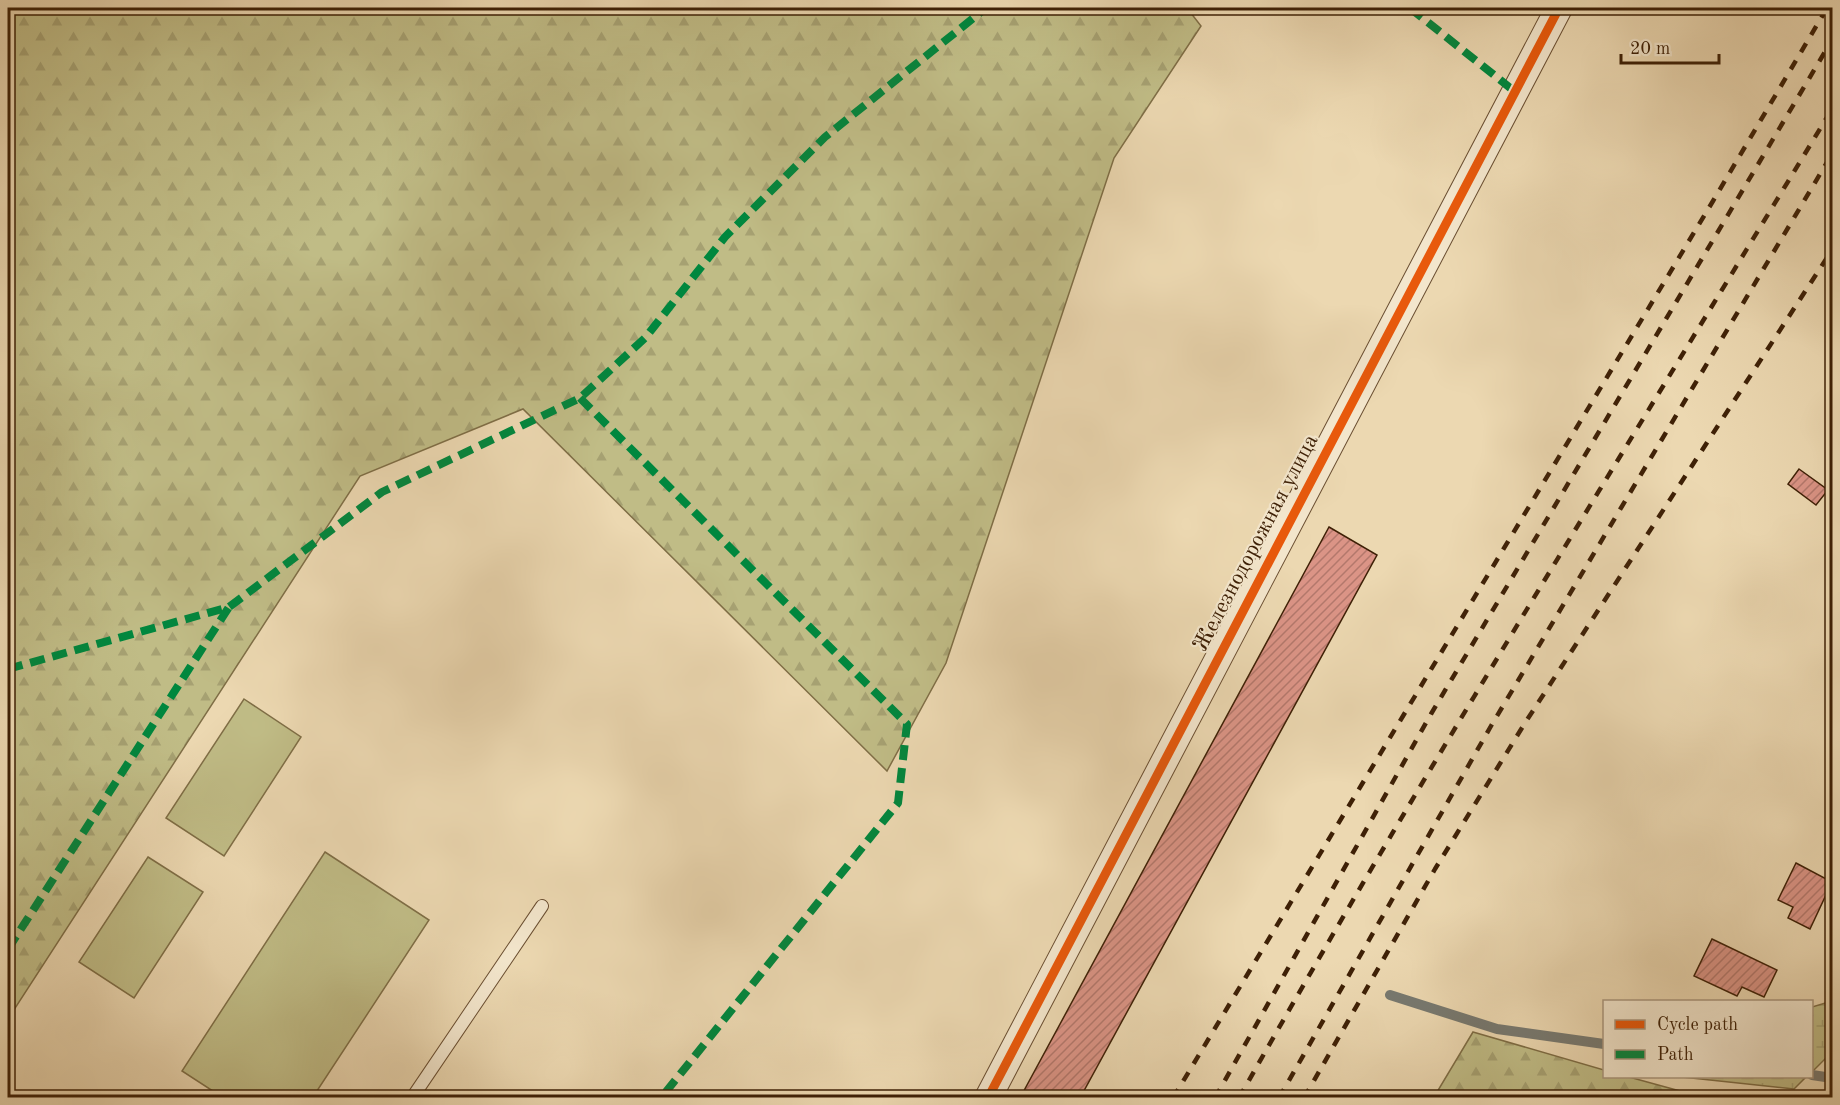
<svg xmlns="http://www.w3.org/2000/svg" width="1840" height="1105" font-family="'Old Standard TT',serif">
<defs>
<pattern id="forest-firs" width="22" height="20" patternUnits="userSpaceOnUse" patternTransform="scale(1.5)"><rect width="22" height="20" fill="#c0bc86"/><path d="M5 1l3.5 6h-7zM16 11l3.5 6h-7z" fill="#a6a172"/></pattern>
<pattern id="wetland-marsh" width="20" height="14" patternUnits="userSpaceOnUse" patternTransform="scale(1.5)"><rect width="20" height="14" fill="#c0bc86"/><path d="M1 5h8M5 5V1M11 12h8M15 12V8" fill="none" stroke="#a6a172"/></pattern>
<pattern id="building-hatch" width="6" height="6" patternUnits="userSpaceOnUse" patternTransform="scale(1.5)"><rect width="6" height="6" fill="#db9486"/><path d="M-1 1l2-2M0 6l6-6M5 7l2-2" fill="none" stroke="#b3786c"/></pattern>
</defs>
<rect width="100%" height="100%" fill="#ecd8b1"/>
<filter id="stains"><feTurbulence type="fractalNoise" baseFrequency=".00333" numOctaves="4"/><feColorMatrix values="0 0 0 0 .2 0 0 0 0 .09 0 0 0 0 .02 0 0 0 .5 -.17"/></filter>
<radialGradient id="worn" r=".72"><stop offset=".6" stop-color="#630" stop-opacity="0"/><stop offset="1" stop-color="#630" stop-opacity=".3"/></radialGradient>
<!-- forest -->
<g fill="url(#forest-firs)" stroke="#7f6e46" stroke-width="1.5">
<path d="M8 8H1187L1201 26 1114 158 946 663 887 771 523 409 360 476 8 1019Z"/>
<path d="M1473 1032 1604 1070V1076L1629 1077 1702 1097H1434Z"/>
</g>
<!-- wetland -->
<g fill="url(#wetland-marsh)" stroke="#7f6e46" stroke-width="1.5">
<path d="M1832 1001V1015L1826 1058 1812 1072V1007Z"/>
<path d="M1682 1077H1806L1794 1089Z"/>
</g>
<!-- pitch -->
<g fill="#c0bc86" stroke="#7f6e46" stroke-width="1.5">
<path d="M244 699 301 737 224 856 166 818Z"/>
<path d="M325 852 429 920 313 1097H222L182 1071Z"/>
<path d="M148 857 203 892 134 998 79 962Z"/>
</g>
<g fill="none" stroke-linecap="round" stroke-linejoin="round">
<!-- stream -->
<g stroke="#787a71" stroke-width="10">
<path d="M1390 995 1497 1029 1604 1044"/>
<path d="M1812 1075 1832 1078"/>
</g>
</g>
<!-- building -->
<g fill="url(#building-hatch)" stroke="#3e2006" stroke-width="1.5">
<path d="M1799 469 1828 490 1816 505 1788 484Z"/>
<path d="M1329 527 1377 555 1080 1098H1020Z"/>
<path d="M1796 863 1832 882 1810 929 1788 918 1793 907 1778 900Z"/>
<path d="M1712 939 1777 970 1764 997 1742 987 1737 996 1694 976Z"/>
</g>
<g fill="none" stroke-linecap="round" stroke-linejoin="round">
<defs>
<path id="lane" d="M412 1098 542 906"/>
<path id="street" d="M988 1098 1559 8"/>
</defs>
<!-- lane casing -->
<use href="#lane" stroke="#6a4e31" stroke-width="14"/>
<!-- street casing -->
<use href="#street" stroke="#6a4e31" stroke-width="28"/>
<!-- lane -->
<use href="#lane" stroke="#f3e6cc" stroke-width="12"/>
<!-- street -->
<use href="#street" stroke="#f3e6cc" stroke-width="26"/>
<!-- rail -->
<g stroke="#3e2006" stroke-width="4.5" stroke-dasharray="10 10" stroke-linecap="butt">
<path d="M1173 1098 1713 201 1827 8"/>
<path d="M1215 1098 1431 714 1832 40"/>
<path d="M1239 1098C1428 763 1633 438 1832 109"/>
<path d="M1279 1098 1491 726 1832 154"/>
<path d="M1304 1098 1435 869 1525 723 1832 250"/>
</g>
<!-- quiet -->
<g stroke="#00873e" stroke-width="8" stroke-dasharray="15 8" stroke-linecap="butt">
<path d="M1410 8 1514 91"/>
<path d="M580 398 907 724 898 803 661 1098"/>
<path d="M8 669 229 607 382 492 580 398 645 338 725 237 825 137 986 8"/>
<path d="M8 949 229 607"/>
</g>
<defs>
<path id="cycleway" d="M988 1098 1559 8"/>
</defs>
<!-- cycleway casing -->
<use href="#cycleway" stroke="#f3e6cc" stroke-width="13"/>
<!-- cycleway -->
<use href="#cycleway" stroke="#e8590c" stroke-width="9"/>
</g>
<g text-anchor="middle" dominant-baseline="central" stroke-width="4.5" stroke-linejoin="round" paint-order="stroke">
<!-- street labels -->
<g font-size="22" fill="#3e2006" stroke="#f3e6cc">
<text transform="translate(1256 543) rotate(-62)">Железнодорожная улица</text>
</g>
</g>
<!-- margin -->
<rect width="1840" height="1105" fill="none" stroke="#ecd8b1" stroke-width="30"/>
<rect x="9" y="9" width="1822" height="1087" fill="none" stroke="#3e2006" stroke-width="3"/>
<rect x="15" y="15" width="1810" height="1075" fill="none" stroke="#3e2006" stroke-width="1.5"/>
<!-- legend -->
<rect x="1603" y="1000" width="210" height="78" fill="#f3e6cc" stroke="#ab977d" stroke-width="1.5"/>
<rect x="1615" y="1020" width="30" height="9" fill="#e8590c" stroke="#ab977d" stroke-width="1.5"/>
<text x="1657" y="1030" font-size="18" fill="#3e2006">Cycle path</text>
<rect x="1615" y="1050" width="30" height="9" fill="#00873e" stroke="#ab977d" stroke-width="1.5"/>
<text x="1657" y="1060" font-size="18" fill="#3e2006">Path</text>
<!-- scale -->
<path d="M1621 54v9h98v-9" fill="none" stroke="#3e2006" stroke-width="3"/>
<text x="1630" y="54" font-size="18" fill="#3e2006" stroke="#f3e6cc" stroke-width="4.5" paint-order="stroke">20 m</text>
<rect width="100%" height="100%" filter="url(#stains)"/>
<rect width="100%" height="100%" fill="url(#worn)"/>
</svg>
